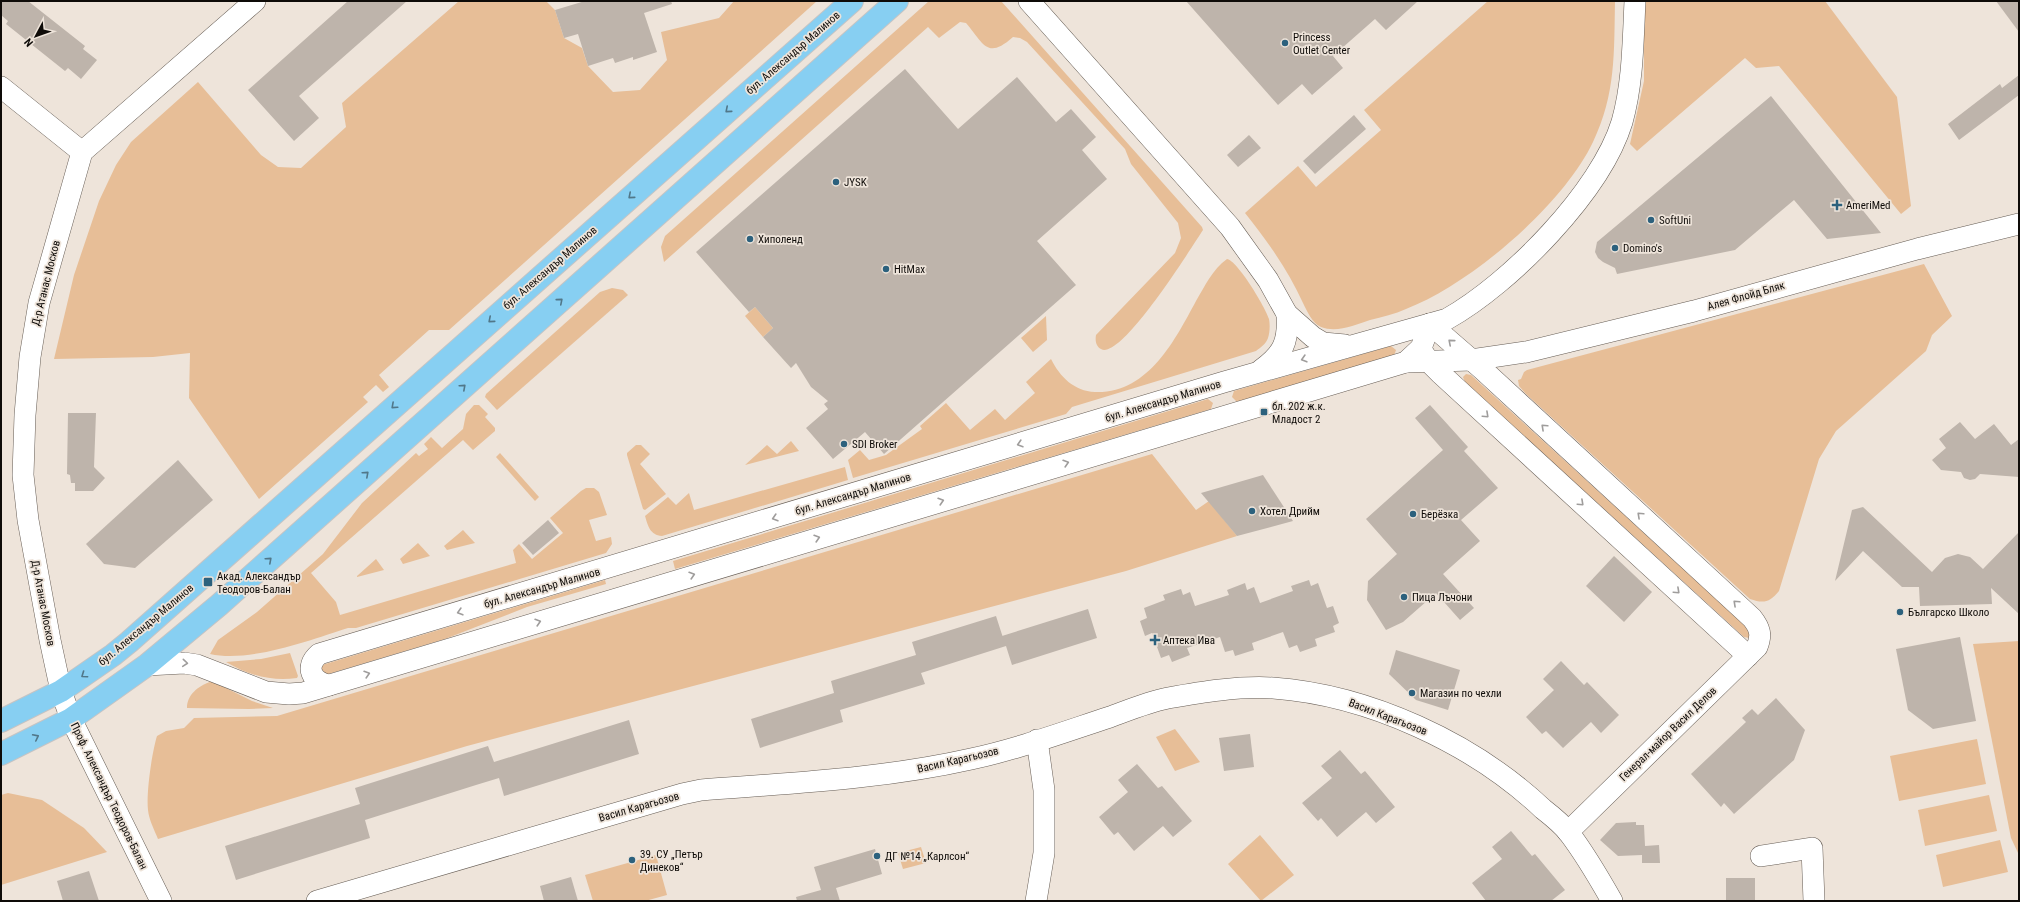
<svg xmlns="http://www.w3.org/2000/svg" width="2020" height="902" font-family="'Roboto Condensed',sans-serif">
<rect width="100%" height="100%" fill="#eee4da"/>
<!-- green -->
<g fill="#e7be97">
<path d="M459 1H546L555 10 564 38 582 48 588 66 613 92 640 90 667 60 661 32 719 18 734 1H817L449 330H429L379 375 389 387 383 392 376 385 363 397 368 402 259 499 189 398 190 353 153 357 54 359 74 275 99 201 116 165 131 142 198 82 261 155 278 167 301 168 346 127 342 103Z"/>
<path d="M929 1H1001L1202 227 1203 230C1191 248 1121 361 1101 349 1096 346 1095 341 1096 335L1175 253 1181 238 1178 223 1131 164 1125 149 1027 42 1020 38 1013 37C987 60 984 44 966 23L960 22 939 38 928 27 664 262 661 247 665 236Z"/>
<path d="M1488 1H1615C1614 53 1616 94 1593 142 1563 205 1471 284 1406 309 1395 314 1382 317 1370 320 1355 325 1337 333 1321 327 1312 323 1307 311 1303 303 1288 270 1268 242 1245 213L1298 166 1316 187 1381 130 1364 110Z"/>
<path d="M1644 1H1825L1897 97 1911 206 1901 214 1779 66 1756 68 1745 58 1637 151 1630 144 1644 81Z"/>
<path d="M1227 259C1237 260 1266 308 1269 319 1270 324 1270 332 1268 338 1266 344 1261 347 1256 351L1072 407 1066 414 853 478 848 460 860 450 869 460 886 455 922 429 920 426 946 403 970 430 995 409 1005 420 1035 393 1026 382 1051 359C1060 377 1074 391 1095 392 1148 394 1175 340 1196 301 1205 286 1212 270 1227 259Z"/>
<path d="M1924 264 1952 316 1932 335 1926 351 1836 431 1819 459 1779 591C1770 602 1764 604 1750 599L1526 394 1519 386 1518 380 1521 379 1524 372 1527 370Z"/>
<path d="M612 288 623 290 628 295 497 410 485 397 486 394 600 292Z"/>
<path d="M755 307 773 328 763 337 745 316Z"/>
<path d="M1046 316 1047 340 1033 352 1021 338Z"/>
<path d="M1391 346 1396 350 1394 356 1237 402 1232 397 1234 391Z"/>
<path d="M1466 374 1471 375 1749 629V638L1744 637 1465 382 1463 377Z"/>
<path d="M1208 399 1213 403 1211 409 675 569 673 561Z"/>
<path d="M474 405H479L488 414 485 417 495 428V431L473 450 463 440 311 573 336 602 340 615 516 563 513 550 519 544 532 559 563 533 550 518 581 491 586 488H594L599 492 607 515 589 520 596 541 611 537 612 544 606 553 356 628H348C310 640 250 663 210 654L218 640 257 612 323 554 362 503 416 453 419 456 428 449 424 444 431 437 442 448 463 429 466 414Z"/>
<path d="M791 441 799 451 745 465 767 445 777 454Z"/>
<path d="M636 445H641L650 454 640 464 666 494 645 510 643 509 627 455V453Z"/>
<path d="M500 453 539 497 535 501 496 457Z"/>
<path d="M1152 454 1196 510 1209 501 1237 536 1126 571 467 746 158 839C154 829 149 820 148 810 146 793 152 752 157 736L166 731 184 728 194 718 277 716Z"/>
<path d="M845 467 848 480 662 536C650 535 648 526 645 516L668 497 676 505 689 493 694 510Z"/>
<path d="M463 530 475 543 447 550 444 546Z"/>
<path d="M418 543 430 556 403 564 400 559Z"/>
<path d="M376 559 384 570 357 577V576Z"/>
<path d="M605 580 606 584 527 607 445 639 325 675 319 667 322 665Z"/>
<path d="M2019 641V855L2011 838 1973 644Z"/>
<path d="M290 653 298 676 297 678C272 682 248 675 226 662L261 659Z"/>
<path d="M210 682H214L252 701 273 708 249 709 187 708C187 695 198 686 210 682Z"/>
<path d="M1175 729 1200 762 1175 771 1156 737Z"/>
<path d="M1977 739 1986 784 1899 801 1890 756Z"/>
<path d="M8 793 42 800 84 828 107 852 1 885V795Z"/>
<path d="M1989 795 1997 831 1925 846 1918 810Z"/>
<path d="M1260 835 1294 875 1261 901 1228 864Z"/>
<path d="M2000 840 2008 872 1943 887 1936 855Z"/>
<path d="M921 847 926 863 903 869 898 853Z"/>
<path d="M656 855 667 895 645 901H593L585 875Z"/>
</g>
<!-- building -->
<g fill="#beb4ab">
<path d="M1 1H28L85 46 83 49 97 60 81 79 68 68 65 71 6 24 8 21 1 15Z"/>
<path d="M348 1H407L299 96 319 118 294 141 248 90Z"/>
<path d="M585 1H671L672 4 644 13 657 52 633 60V57L615 63 613 58 588 66 578 34 564 38 555 10Z"/>
<path d="M1186 1H1418L1386 30 1375 19 1333 56 1343 68 1312 95 1302 84 1278 105Z"/>
<path d="M1996 1H2019V32Z"/>
<path d="M905 69 958 129 1017 77 1056 122 1071 109 1096 137 1082 150 1107 179 1037 241 1076 285 884 454 865 432 833 459 806 428 828 409 824 404 828 401 811 387 796 363 791 368 763 337 773 328 755 307 749 312 696 252Z"/>
<path d="M2019 75V95L1959 140 1948 124 2000 84 2002 88Z"/>
<path d="M1771 96 1881 233 1827 239 1794 200 1735 250 1617 274 1615 268 1603 262 1598 258 1595 252 1597 242Z"/>
<path d="M1354 115 1366 129 1315 174 1303 161Z"/>
<path d="M1249 135 1261 148 1238 167 1227 155Z"/>
<path d="M1430 405 1468 447 1464 451 1498 488 1461 520 1480 541 1443 574 1474 608 1460 620 1436 593 1403 622 1386 630 1367 600 1368 581 1397 554 1366 519 1443 450 1415 418Z"/>
<path d="M68 413H96L94 467 105 478 93 491H75V483H71L70 475 67 474Z"/>
<path d="M1960 422 1975 439 1994 424 2011 445 2019 439V477L1980 474 1975 479 1970 480 1964 478 1961 472 1941 470 1932 460 1946 448 1939 439Z"/>
<path d="M178 460 213 500 135 568 104 564 86 544Z"/>
<path d="M1263 475 1293 521 1237 536 1201 493Z"/>
<path d="M1863 507 1932 572 1945 558 1958 554 1970 557 1983 569 2019 532V614L1991 588 1992 604 1920 606 1919 587H1902L1863 551 1835 581 1852 510Z"/>
<path d="M548 520 559 533 533 555 522 543Z"/>
<path d="M1614 556 1652 592 1624 622 1586 586Z"/>
<path d="M1309 580 1311 586 1318 583 1327 608 1333 606 1339 623 1333 626 1335 632 1315 639 1317 646 1300 652 1297 645 1289 648 1283 632 1252 643 1254 650 1235 656 1233 650 1225 652 1220 637 1187 648 1190 655 1172 662 1169 655 1161 658 1152 633 1145 636 1140 621 1147 618 1144 608 1165 600 1163 595 1181 589 1183 595 1190 592 1195 606 1229 595 1227 590 1245 583 1247 590 1254 587 1260 603 1293 591 1291 586Z"/>
<path d="M1088 609 1097 638 1012 665 1006 646 921 673 925 684 840 710 843 722 760 748 751 719 834 693 831 681 916 655 912 642 996 616 1005 644 1002 636Z"/>
<path d="M1960 637 1976 721 1933 729 1908 710 1896 649Z"/>
<path d="M1396 650 1460 670 1448 710 1416 700 1389 674Z"/>
<path d="M1561 661 1584 685 1587 682 1619 715 1601 733 1591 722 1563 748 1546 731 1542 734 1526 717 1554 690 1543 679Z"/>
<path d="M1776 698 1805 730 1794 760 1734 814 1724 803 1721 807 1691 774 1746 722 1742 718 1752 709 1758 715Z"/>
<path d="M629 720 639 754 504 796 499 778 476 785 365 820 370 838 236 880 225 846 360 804 355 788 488 746 494 762Z"/>
<path d="M1250 734 1254 767 1224 771 1219 738Z"/>
<path d="M1340 750 1361 774 1365 771 1395 807 1376 823 1366 812 1337 837 1321 818 1318 821 1302 803 1332 778 1321 766Z"/>
<path d="M1137 764 1158 788 1162 786 1192 821 1173 837 1163 826 1134 851 1118 832 1114 835 1099 817 1128 792 1118 780Z"/>
<path d="M1636 822V825H1644L1645 846 1659 845 1660 863H1642V855L1618 856 1600 840 1616 823Z"/>
<path d="M1511 831 1532 856 1535 854 1565 890 1551 901H1486L1472 883 1502 859 1492 847Z"/>
<path d="M875 849 882 874 836 888 840 901H797L796 897 821 890 814 867Z"/>
<path d="M89 871 99 901H63L57 881Z"/>
<path d="M571 877 578 901H544L540 886Z"/>
<rect x="1726" y="878" width="29" height="23"/>
</g>
<g fill="none" stroke-linecap="round" stroke-linejoin="round">
<defs>
<g id="minor">
<path d="M1029 1 1230 227 1268 280 1287 314 1313 337 1323 343 1345 345"/>
<path d="M1 87 82 152"/>
<path d="M1430 324 1482 369 1752 618C1760 628 1762 635 1757 647L1568 832"/>
<path d="M1424 354 1428 361 1441 374 1748 656"/>
<path d="M1406 362 1471 360 1526 352 1694 311 1917 249 2019 224"/>
<path d="M1261 370C1283 354 1289 342 1287 314"/>
<path d="M147 665 184 663 197 665 266 692 289 694 303 693 1406 362 1421 348 1430 324"/>
<path d="M329 685C312 682 304 667 319 654L1224 382 1447 319C1510 284 1601 191 1622 122 1633 83 1633 41 1635 1"/>
<path d="M1761 856 1812 848 1814 901"/>
<path d="M161 901 71 719 61 691 50 640 28 520 23 475 25 415 30 357 39 303 82 152 255 1"/>
<path d="M317 901 682 794 701 790C791 783 882 779 971 759 1018 749 1064 732 1110 717 1129 710 1148 702 1168 698 1202 692 1238 686 1273 688 1369 695 1473 743 1543 809 1552 816 1562 824 1569 833 1585 854 1599 878 1612 901"/>
<path d="M1036 901 1044 853V790L1037 740"/>
</g>
<g id="major">
<path d="M1 721 61 691 113 655 129 642 852 1"/>
<path d="M1 754 71 719 147 665 219 605 897 1"/>
</g>
</defs>
<!-- minor casing -->
<use href="#minor" stroke="#665d55" stroke-width="22"/>
<!-- major casing -->
<use href="#major" stroke="#c5c4c4" stroke-width="24"/>
<!-- minor -->
<use href="#minor" stroke="#fff" stroke-width="21"/>
<!-- major -->
<use href="#major" stroke="#87cff2" stroke-width="22"/>
</g>
<!-- one-way arrows -->
<defs><path id="oneway-chevron" d="M-2-3.5L2.5 0L-2 3.5" fill="none" stroke-width="1.6" stroke-linecap="round" stroke-linejoin="round"/></defs>
<g stroke="#517789">
<use href="#oneway-chevron" transform="translate(728 110) rotate(139)"/>
<use href="#oneway-chevron" transform="translate(631 196) rotate(139)"/>
<use href="#oneway-chevron" transform="translate(560 301) rotate(-41)"/>
<use href="#oneway-chevron" transform="translate(491 320) rotate(139)"/>
<use href="#oneway-chevron" transform="translate(463 387) rotate(-42)"/>
<use href="#oneway-chevron" transform="translate(394 406) rotate(138)"/>
<use href="#oneway-chevron" transform="translate(366 474) rotate(-42)"/>
<use href="#oneway-chevron" transform="translate(269 560) rotate(-42)"/>
<use href="#oneway-chevron" transform="translate(84 675) rotate(145)"/>
<use href="#oneway-chevron" transform="translate(36 737) rotate(-27)"/>
</g>
<g stroke="#9f9d9c">
<use href="#oneway-chevron" transform="translate(1451 342) rotate(-139)"/>
<use href="#oneway-chevron" transform="translate(1304 359) rotate(164)"/>
<use href="#oneway-chevron" transform="translate(1486 415) rotate(43)"/>
<use href="#oneway-chevron" transform="translate(1544 427) rotate(-137)"/>
<use href="#oneway-chevron" transform="translate(1020 444) rotate(163)"/>
<use href="#oneway-chevron" transform="translate(1066 463) rotate(-17)"/>
<use href="#oneway-chevron" transform="translate(941 501) rotate(-17)"/>
<use href="#oneway-chevron" transform="translate(1581 503) rotate(43)"/>
<use href="#oneway-chevron" transform="translate(1640 515) rotate(-137)"/>
<use href="#oneway-chevron" transform="translate(775 518) rotate(163)"/>
<use href="#oneway-chevron" transform="translate(817 538) rotate(-17)"/>
<use href="#oneway-chevron" transform="translate(692 575) rotate(-17)"/>
<use href="#oneway-chevron" transform="translate(1677 591) rotate(43)"/>
<use href="#oneway-chevron" transform="translate(1736 603) rotate(-137)"/>
<use href="#oneway-chevron" transform="translate(460 612) rotate(164)"/>
<use href="#oneway-chevron" transform="translate(538 622) rotate(-17)"/>
<use href="#oneway-chevron" transform="translate(185 663) rotate(5)"/>
<use href="#oneway-chevron" transform="translate(367 674) rotate(-17)"/>
</g>
<!-- markers -->
<g fill="#2c617d" stroke="#eee4da" stroke-width="1.5">
<circle cx="1285" cy="43" r="4"/>
<circle cx="836" cy="182" r="4"/>
<path d="M1835 199h4v4h4v4h-4v4h-4v-4h-4v-4h4z"/>
<circle cx="1651" cy="220" r="4"/>
<circle cx="750" cy="239" r="4"/>
<circle cx="1615" cy="248" r="4"/>
<circle cx="886" cy="269" r="4"/>
<rect x="1260" y="408" width="8" height="8" rx="2"/>
<circle cx="844" cy="444" r="4"/>
<circle cx="1252" cy="511" r="4"/>
<circle cx="1413" cy="514" r="4"/>
<rect x="203" y="577" width="10" height="10" rx="2"/>
<circle cx="1404" cy="597" r="4"/>
<circle cx="1900" cy="612" r="4"/>
<path d="M1153 634h4v4h4v4h-4v4h-4v-4h-4v-4h4z"/>
<circle cx="1412" cy="693" r="4"/>
<circle cx="877" cy="856" r="4"/>
<circle cx="632" cy="860" r="4"/>
</g>
<g text-anchor="middle" dominant-baseline="central" stroke-width="3.5" stroke-linejoin="round" paint-order="stroke">
<!-- poi labels -->
<g font-size="11" fill="#0e0b08" stroke="#eee4da" text-anchor="start">
<text x="1293" y="37">Princess<tspan x="1293" dy="13">Outlet Center</tspan></text>
<text x="844" y="182">JYSK</text>
<text x="1846" y="205">AmeriMed</text>
<text x="1659" y="220">SoftUni</text>
<text x="758" y="239">Хиполенд</text>
<text x="1623" y="248">Domino's</text>
<text x="894" y="269">HitMax</text>
<text x="1272" y="406">бл. 202 ж.к.<tspan x="1272" dy="13">Младост 2</tspan></text>
<text x="852" y="444">SDI Broker</text>
<text x="1260" y="511">Хотел Дрийм</text>
<text x="1421" y="514">Берёзка</text>
<text x="217" y="576">Акад. Александър<tspan x="217" dy="13">Теодоров-Балан</tspan></text>
<text x="1412" y="597">Пица Лъчони</text>
<text x="1908" y="612">Българско Школо</text>
<text x="1163" y="640">Аптека Ива</text>
<text x="1420" y="693">Магазин по чехли</text>
<text x="640" y="854">39. СУ „Петър<tspan x="640" dy="13">Динеков“</tspan></text>
<text x="885" y="856">ДГ №14 „Карлсон“</text>
</g>
<!-- street labels -->
<g font-size="11" fill="#0e0b08" stroke="#eee4da">
<text transform="translate(793 53) rotate(-41)">бул. Александър Малинов</text>
<text transform="translate(550 268) rotate(-41)">бул. Александър Малинов</text>
<text transform="translate(46 283) rotate(-76)">Д-р Атанас Москов</text>
<text transform="translate(1746 296) rotate(-16)">Алея Флойд Бляк</text>
<text transform="translate(1163 401) rotate(-17)">бул. Александър Малинов</text>
<text transform="translate(853 494) rotate(-17)">бул. Александър Малинов</text>
<text transform="translate(542 588) rotate(-16)">бул. Александър Малинов</text>
<text transform="translate(43 603) rotate(79)">Д-р Атанас Москов</text>
<text transform="translate(146 625) rotate(-40)">бул. Александър Малинов</text>
<text transform="translate(1388 717) rotate(21)">Васил Карагьозов</text>
<text transform="translate(1668 734) rotate(-44)">Генерал-майор Васил Делов</text>
<text transform="translate(958 760) rotate(-13)">Васил Карагьозов</text>
<text transform="translate(109 796) rotate(64)">Проф. Александър Теодоров-Балан</text>
<text transform="translate(639 807) rotate(-16)">Васил Карагьозов</text>
</g>
</g>
<!-- border -->
<rect width="2020" height="902" fill="none" stroke="#0e0b08" stroke-width="4"/>
<!-- north arrow -->
<g transform="translate(36 36) rotate(229)" stroke="#eee4da" stroke-width="3" paint-order="stroke">
<path d="M0-3L7 15L0 10L-7 15Z" fill="#0e0b08"/>
<text y="-6" font-size="11" font-weight="bold" text-anchor="middle" fill="#0e0b08">N</text>
</g>
</svg>
